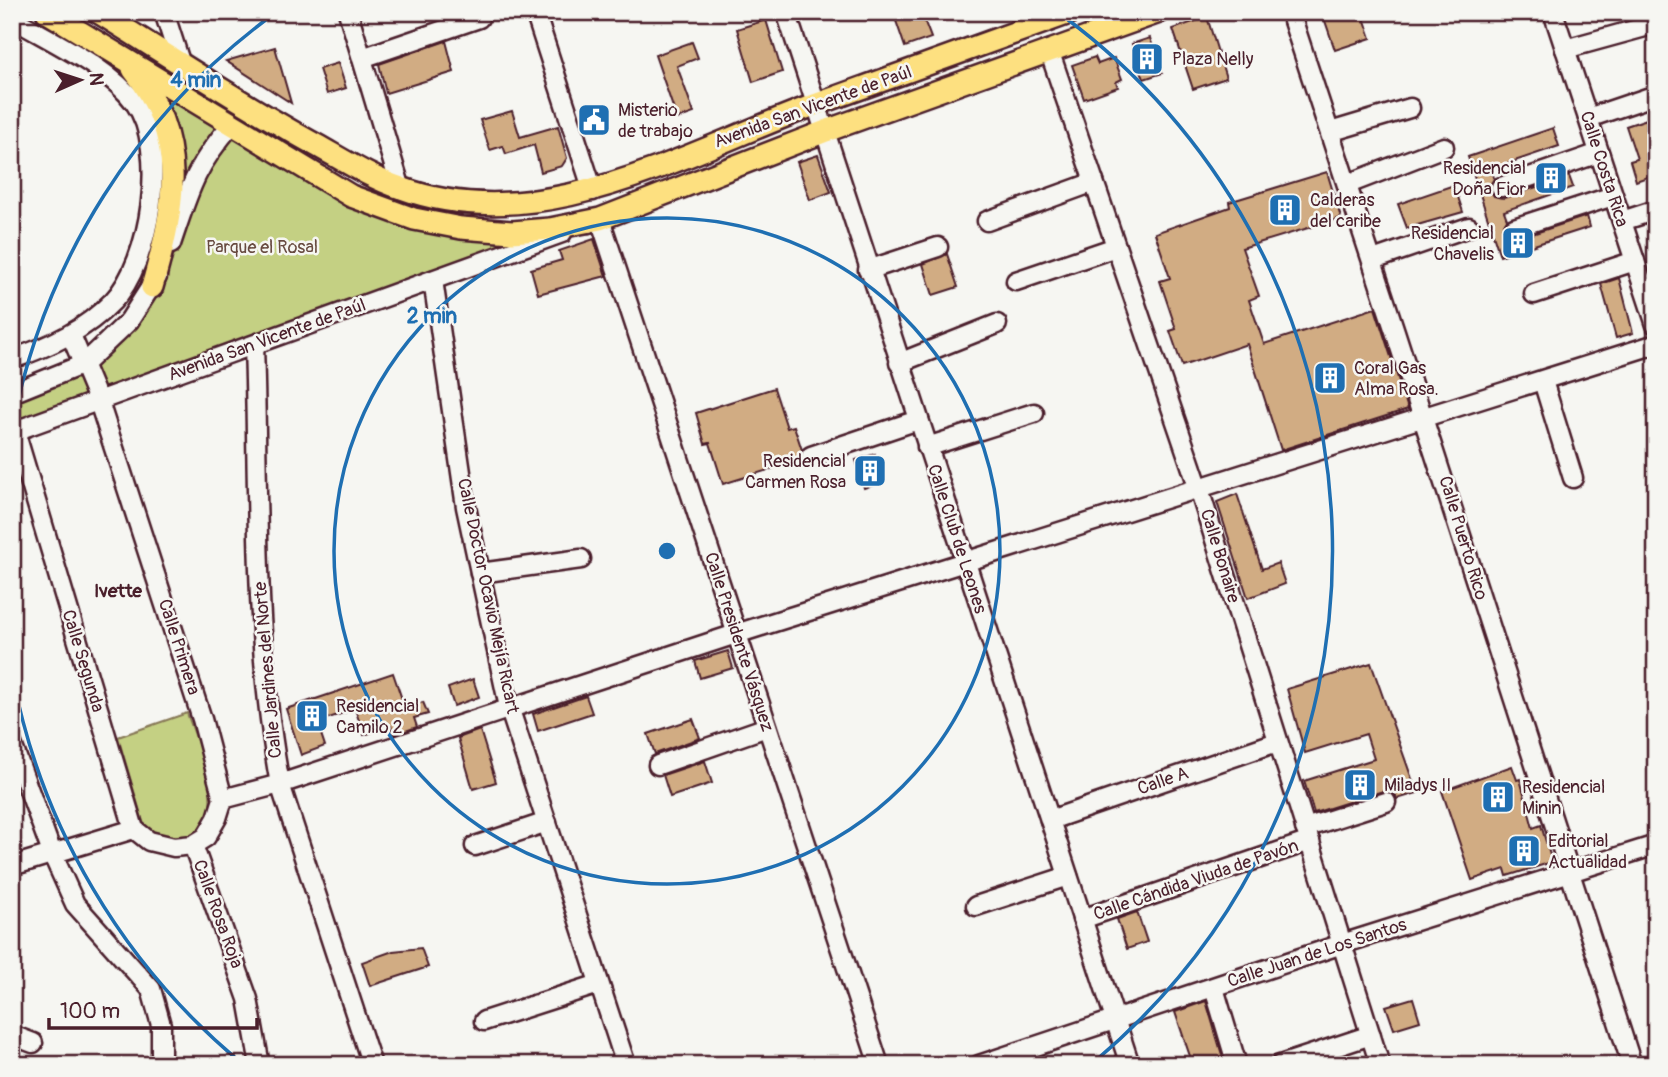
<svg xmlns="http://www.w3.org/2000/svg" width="1668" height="1077" font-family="Pangolin,sans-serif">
<rect width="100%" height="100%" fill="#f6f6f2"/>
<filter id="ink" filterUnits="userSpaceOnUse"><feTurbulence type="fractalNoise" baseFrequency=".0143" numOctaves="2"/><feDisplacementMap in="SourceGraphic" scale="14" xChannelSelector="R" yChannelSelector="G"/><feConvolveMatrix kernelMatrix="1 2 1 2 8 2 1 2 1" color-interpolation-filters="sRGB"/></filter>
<g filter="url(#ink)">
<!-- green -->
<g fill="#c4d083" stroke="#877857" stroke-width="2">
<path d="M160 91 219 127 191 163 180 195Z"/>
<path d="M231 132 451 236 509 244 12 422V397L79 373 161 278 171 263 193 196Z"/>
<path d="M187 713C197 743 233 819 189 835 172 842 158 835 144 825L118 737Z"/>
</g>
<!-- building -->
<g fill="#d1ac83" stroke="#4a1f2b" stroke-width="2">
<path d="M893 12H921L931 38 905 47Z"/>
<path d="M1322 12H1362L1371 38 1335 50Z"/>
<path d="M1207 17 1226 78 1193 89 1173 29Z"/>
<path d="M766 20 782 72 753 82 737 29Z"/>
<path d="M1150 38 1162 73 1144 79 1132 44Z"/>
<path d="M446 41 454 72 386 93 379 64Z"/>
<path d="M692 42 698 58 677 66 694 113 677 119 655 55Z"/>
<path d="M275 47 291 103 226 61Z"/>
<path d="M1095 57 1098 64 1114 58 1122 79 1116 82 1118 87 1084 99 1072 65Z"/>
<path d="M338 63 346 88 327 94 319 69Z"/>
<path d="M512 111 520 137 558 126 567 158 562 166 541 172 534 145 506 154 503 146 490 150 480 120Z"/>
<path d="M1656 116V174L1636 181 1630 161 1637 159 1626 126Z"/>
<path d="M1553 128 1559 146 1491 169 1494 178 1490 190 1494 196 1504 198 1569 176 1573 187 1504 211 1507 219 1503 232 1511 239H1517L1587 216 1590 227 1500 256 1468 157Z"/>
<path d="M818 155 831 192 810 200 797 162Z"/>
<path d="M1327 172 1341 218 1242 248 1259 296 1249 300 1264 344 1375 308 1408 409 1281 450 1247 344 1182 366 1170 331 1176 329 1160 281 1170 278 1155 233 1230 207 1229 202Z"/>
<path d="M1454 185 1463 212 1407 228 1398 204Z"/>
<path d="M594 239 606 276 538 294 531 269 562 260 559 251Z"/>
<path d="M947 254 958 287 933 295 923 264Z"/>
<path d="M1619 278 1633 333 1616 338 1601 284Z"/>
<path d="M774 388 787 428 794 426 802 450 800 460 723 484 710 443 705 444 696 413Z"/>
<path d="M875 454 883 482 864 488 856 460Z"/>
<path d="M1237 494 1262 569 1278 563 1285 584 1248 598 1217 502Z"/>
<path d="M728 651 733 668 700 678 695 661Z"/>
<path d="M1371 663 1417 793 1397 799 1394 790 1383 791 1314 813 1304 781 1374 759 1366 734 1305 753 1287 689Z"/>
<path d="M393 673 405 708 423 702 428 714 414 718 417 727 394 735 391 726 364 735 355 709 317 722 325 746 301 755 286 709Z"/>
<path d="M473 679 479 697 454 706 448 688Z"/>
<path d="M586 696 592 713 538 731 533 714Z"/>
<path d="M693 719 700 738 655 754 648 734Z"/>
<path d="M480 730 496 782 473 789 458 738Z"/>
<path d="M705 761 712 783 670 797 663 775Z"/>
<path d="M1512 766 1517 780 1520 779 1533 828 1541 825 1552 862 1507 876 1505 869 1472 880 1442 791Z"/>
<path d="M1137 912 1147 942 1127 949 1117 919Z"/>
<path d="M421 948 428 967 370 986 362 962 393 951Z"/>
<path d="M1413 998 1420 1021 1394 1029 1386 1006Z"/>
<path d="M1206 1001 1225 1065H1193L1175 1012Z"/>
</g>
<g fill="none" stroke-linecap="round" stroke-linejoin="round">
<defs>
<g id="minor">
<path d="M164 12 181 65"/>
<path d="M348 12 401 189"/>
<path d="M535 12 593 191"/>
<path d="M786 12 1130 1065"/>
<path d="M1290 12C1407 362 1517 714 1632 1065"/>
<path d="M1553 12 1656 325"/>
<path d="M12 18C50 41 109 67 135 103 168 148 151 262 113 301 85 330 51 346 12 359"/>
<path d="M1565 49 1656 24"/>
<path d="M1049 50 1199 489 1380 1065"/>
<path d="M362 58 479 18"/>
<path d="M1588 118 1656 95"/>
<path d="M1330 132 1410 108"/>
<path d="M1348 184 1444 147"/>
<path d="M1501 187 1599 153"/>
<path d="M987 221 1094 182"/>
<path d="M1622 221 1656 210"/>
<path d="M588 223 600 219 879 1065"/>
<path d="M1514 228 1613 196"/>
<path d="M171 244C189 191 194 168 232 124"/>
<path d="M1373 260 1469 227"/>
<path d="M868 270 938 247"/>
<path d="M433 280 466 507 509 707 626 1065"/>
<path d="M1016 281 1116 247"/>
<path d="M1534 294 1635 261"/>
<path d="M254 345C259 491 253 640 280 784L372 1065"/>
<path d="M899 363 997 324"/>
<path d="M1543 381 1573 478"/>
<path d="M12 393 84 364 129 321 157 277"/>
<path d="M15 431 134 829 149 841 174 847 193 845 206 837 217 818 223 799 202 719 99 402 71 335"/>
<path d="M12 432 562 233"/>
<path d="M927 447 1034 413"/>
<path d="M811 456 918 420"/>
<path d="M480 573 581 559"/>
<path d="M12 744 52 853 75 904 151 989 161 1025V1065"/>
<path d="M658 765 767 727"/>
<path d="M223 799 280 784 736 634 1656 344"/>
<path d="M1050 820 1277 742"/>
<path d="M1305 828 1386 802"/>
<path d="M193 845 248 999 260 1065"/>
<path d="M475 846 547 822"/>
<path d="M12 866 134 829"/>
<path d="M976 906 1068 876"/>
<path d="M1082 919 1310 841"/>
<path d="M1214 988 1237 1065"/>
<path d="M484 1021 599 984"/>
<path d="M12 1035 33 1043"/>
<path d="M979 1065 1342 944 1656 845"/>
<path d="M1280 1065 1371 1035"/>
</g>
<g id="major">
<path d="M47 12 351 196 414 219 461 228 512 232 550 229 600 219 826 131 1159 12"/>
<path d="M98 12C171 57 241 104 316 145 343 160 371 178 401 188 543 240 687 151 817 104 902 73 987 42 1072 12"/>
<path d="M133 69C189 140 175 206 152 287"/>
</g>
</defs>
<!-- minor casing -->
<use href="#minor" stroke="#4a1f2b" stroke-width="23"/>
<!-- major casing -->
<use href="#major" stroke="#4a1f2b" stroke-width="26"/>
<!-- minor -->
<use href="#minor" stroke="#f6f6f2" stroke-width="18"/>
<!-- major -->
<use href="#major" stroke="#fde080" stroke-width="21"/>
</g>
</g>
<!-- distance rings -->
<g fill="none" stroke="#1f6fb2" stroke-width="3.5">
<circle cx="667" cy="551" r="333"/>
<path d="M239 1061A666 666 0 0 1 13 678M13 424A666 666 0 0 1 271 16M1063 16A666 666 0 0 1 1095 1061"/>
</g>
<!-- icons -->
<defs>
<symbol id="building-square" viewBox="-11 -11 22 22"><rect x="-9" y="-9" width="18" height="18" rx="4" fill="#1f6fb2" stroke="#f6f6f2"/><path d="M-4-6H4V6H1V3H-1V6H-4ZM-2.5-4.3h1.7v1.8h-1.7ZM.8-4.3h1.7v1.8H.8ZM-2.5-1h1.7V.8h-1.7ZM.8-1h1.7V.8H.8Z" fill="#fff"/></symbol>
<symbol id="civic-square" viewBox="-11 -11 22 22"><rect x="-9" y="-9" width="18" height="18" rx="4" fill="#1f6fb2" stroke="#f6f6f2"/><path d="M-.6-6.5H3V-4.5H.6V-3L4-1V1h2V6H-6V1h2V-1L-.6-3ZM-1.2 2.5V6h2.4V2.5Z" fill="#fff"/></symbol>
</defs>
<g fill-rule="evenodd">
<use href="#building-square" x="1128" y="40" width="38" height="38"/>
<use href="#civic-square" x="575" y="101" width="38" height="38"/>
<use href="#building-square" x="1532" y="159" width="38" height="38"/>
<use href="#building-square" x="1266" y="191" width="38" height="38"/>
<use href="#building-square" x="1499" y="224" width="38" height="38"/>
<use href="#building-square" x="1311" y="359" width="38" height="38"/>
<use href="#building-square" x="851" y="452" width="38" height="38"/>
<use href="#building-square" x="293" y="697" width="38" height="38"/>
<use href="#building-square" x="1341" y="766" width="38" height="38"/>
<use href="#building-square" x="1479" y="778" width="38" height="38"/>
<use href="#building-square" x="1505" y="832" width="38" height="38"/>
</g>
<g text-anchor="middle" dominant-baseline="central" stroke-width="5" stroke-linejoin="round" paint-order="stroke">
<!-- poi labels -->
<g font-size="18" fill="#4a1f2b" stroke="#f6f6f2" text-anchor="start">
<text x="1172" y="59">Plaza Nelly</text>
<text x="618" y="110">Misterio<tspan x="618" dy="21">de trabajo</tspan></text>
<text x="1526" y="168" text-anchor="end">Residencial<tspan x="1526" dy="21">Doña Fior</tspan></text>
<text x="1310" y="200">Calderas<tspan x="1310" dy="21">del caribe</tspan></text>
<text x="1494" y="233" text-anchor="end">Residencial<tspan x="1494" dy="21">Chavelis</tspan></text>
<text x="1354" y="368">Coral Gas<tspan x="1354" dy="21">Alma Rosa.</tspan></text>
<text x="846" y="461" text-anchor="end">Residencial<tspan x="846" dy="21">Carmen Rosa</tspan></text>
<text x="336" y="706">Residencial<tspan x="336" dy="21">Camilo 2</tspan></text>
<text x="1384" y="785">Miladys II</text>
<text x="1522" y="787">Residencial<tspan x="1522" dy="21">Minin</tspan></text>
<text x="1548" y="841">Editorial<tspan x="1548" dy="21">Actualidad</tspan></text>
</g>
<!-- street labels -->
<g font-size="18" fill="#4a1f2b" stroke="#f6f6f2">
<text transform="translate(813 107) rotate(-20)">Avenida San Vicente de Paúl</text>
<text transform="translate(1604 169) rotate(72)">Calle Costa Rica</text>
<text transform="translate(267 340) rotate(-20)">Avenida San Vicente de Paúl</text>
<text transform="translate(1463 538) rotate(73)">Calle Puerto Rico</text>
<text transform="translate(957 539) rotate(72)">Calle Club de Leones</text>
<text transform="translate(1220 556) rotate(73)">Calle Bonaire</text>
<text transform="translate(488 596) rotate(78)">Calle Doctor Ocavio Mejía Ricart</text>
<text transform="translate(739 642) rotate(72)">Calle Presidente Vásquez</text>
<text transform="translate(179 647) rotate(72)">Calle Primera</text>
<text transform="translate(83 661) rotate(73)">Calle Segunda</text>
<text transform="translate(268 670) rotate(-95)">Calle Jardines del Norte</text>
<text transform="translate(1163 781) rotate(-19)">Calle A</text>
<text transform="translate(1196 880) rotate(-19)">Calle Cándida Viuda de Pavón</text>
<text transform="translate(218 914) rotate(70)">Calle Rosa Roja</text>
<text transform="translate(1317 953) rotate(-18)">Calle Juan de Los Santos</text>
</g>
<!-- park labels -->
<g font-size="18" fill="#684b41" stroke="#f6f6f2">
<text x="262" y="247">Parque el Rosal</text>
</g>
<!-- neighbourhood labels -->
<g font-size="19" font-weight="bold" fill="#4a1f2b" stroke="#f6f6f2">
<text x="118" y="591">Ivette</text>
</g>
</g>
<circle cx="667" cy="551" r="10" fill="#1f6fb2" stroke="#f6f6f2" stroke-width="3.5"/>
<g font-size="21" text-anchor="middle" font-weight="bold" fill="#1f6fb2" stroke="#f6f6f2" stroke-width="5" stroke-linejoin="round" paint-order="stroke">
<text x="196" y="87">4 min</text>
<text x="432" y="323">2 min</text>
</g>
<!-- margin -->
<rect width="1668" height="1077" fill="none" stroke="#f6f6f2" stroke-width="42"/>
<rect x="21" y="21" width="1626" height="1035" fill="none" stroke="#4a1f2b" stroke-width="2.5" filter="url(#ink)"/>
<!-- north arrow -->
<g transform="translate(80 80) rotate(87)" stroke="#f6f6f2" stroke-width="5" paint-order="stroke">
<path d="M0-5L12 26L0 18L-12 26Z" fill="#4a1f2b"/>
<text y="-10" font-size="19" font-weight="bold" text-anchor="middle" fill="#4a1f2b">N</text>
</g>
<!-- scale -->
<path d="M49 1018v10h208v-10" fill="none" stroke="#4a1f2b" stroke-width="3.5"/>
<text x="60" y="1018" font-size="21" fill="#4a1f2b" stroke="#f6f6f2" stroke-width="5" paint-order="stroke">100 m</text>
</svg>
